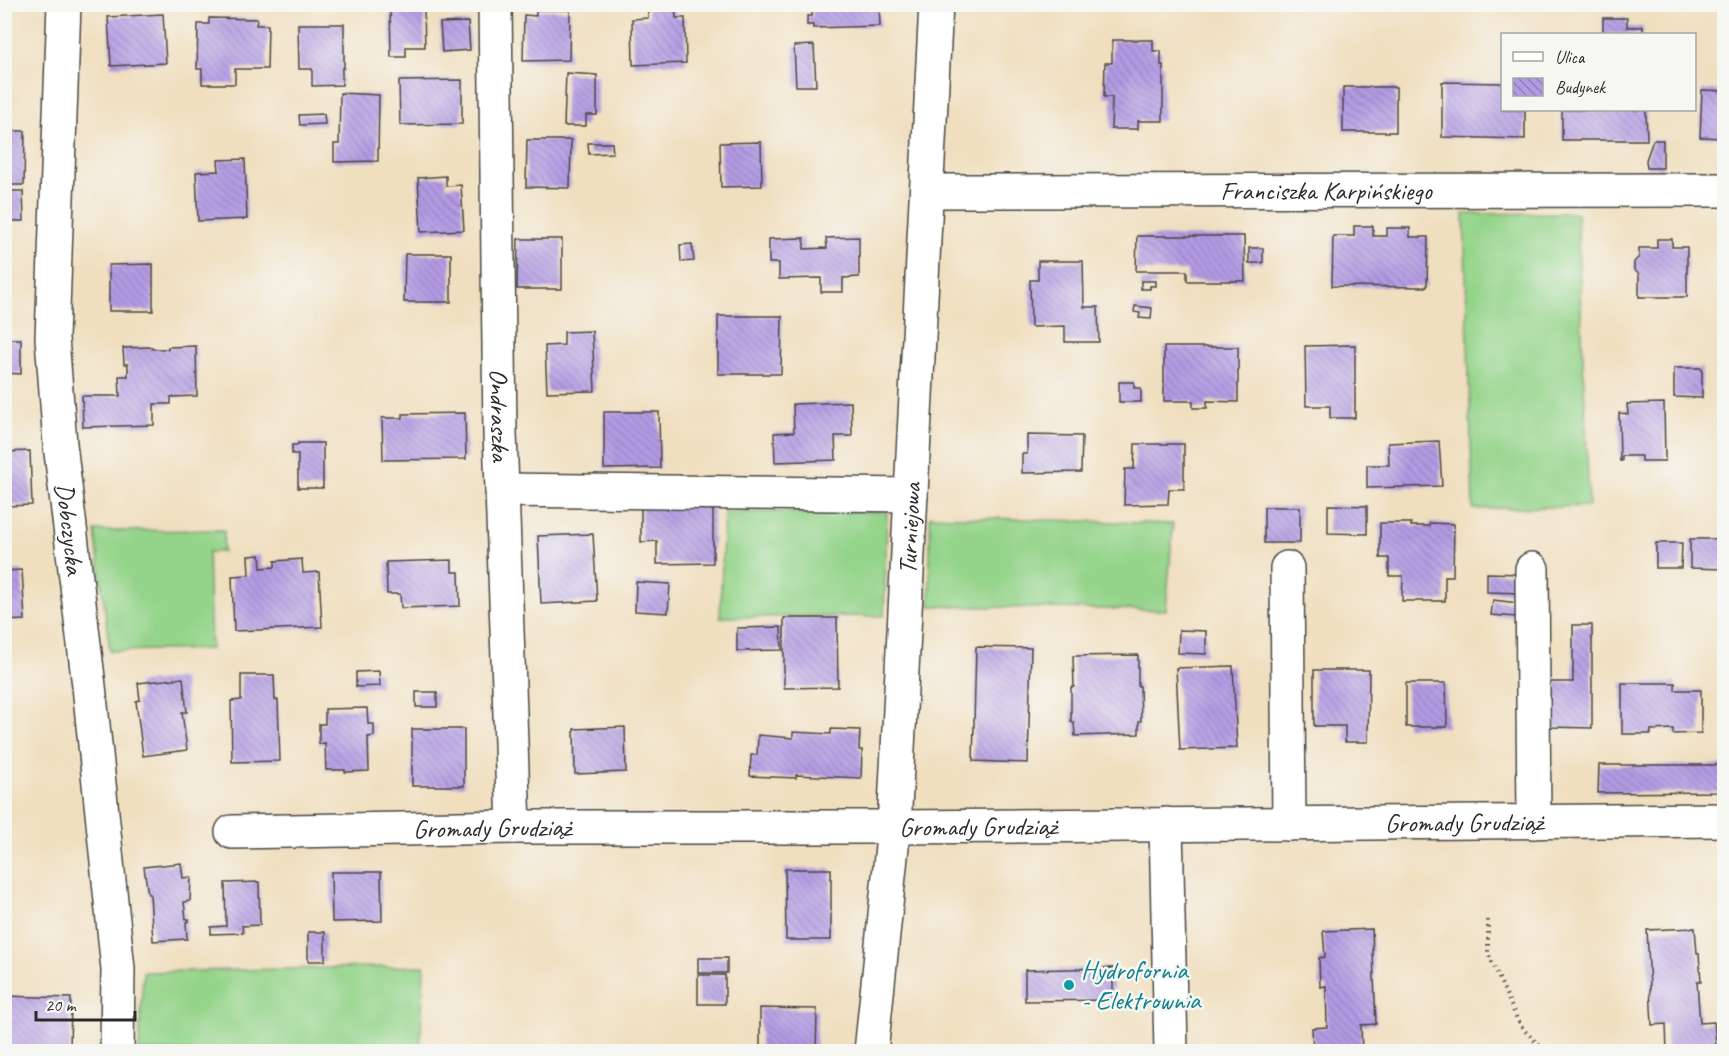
<svg xmlns="http://www.w3.org/2000/svg" width="1729" height="1056" font-family="Caveat,sans-serif">
<defs>
<pattern id="building-back-hatch" width="6" height="6" patternUnits="userSpaceOnUse" patternTransform="scale(1.5)"><rect width="6" height="6" fill="#b39be4"/><path d="M-1 5l2 2M0 0l6 6M5-1l2 2" fill="none" stroke="#927fb9"/></pattern>
</defs>
<rect width="100%" height="100%" fill="#f6f6f2"/>
<filter id="ink" filterUnits="userSpaceOnUse"><feTurbulence type="fractalNoise" baseFrequency=".0167" numOctaves="2"/><feDisplacementMap in="SourceGraphic" scale="12" xChannelSelector="R" yChannelSelector="G"/><feConvolveMatrix kernelMatrix="1 2 1 2 8 2 1 2 1" color-interpolation-filters="sRGB"/></filter>
<filter id="wash" filterUnits="userSpaceOnUse"><feTurbulence type="fractalNoise" baseFrequency=".008" numOctaves="4" result="noise"/><feDisplacementMap in="SourceGraphic" scale="24" xChannelSelector="R" yChannelSelector="G"/><feGaussianBlur stdDeviation="1.35" result="paint"/><feColorMatrix in="noise" values="0 0 0 0 0 0 0 0 0 0 0 0 0 0 0 0 0 1.4 0 .05"/><feComposite in="paint" operator="in"/></filter>
<g filter="url(#wash)">
<rect width="100%" height="100%" fill="#f0dfbf"/>
<!-- grass -->
<g fill="#94d48a" stroke="#60805a" stroke-width="1.5">
<path d="M1577 213 1589 506 1473 509 1464 214Z"/>
<path d="M724 512H887L884 616 720 617Z"/>
<path d="M930 516 1173 524 1166 610 930 606Z"/>
<path d="M224 530 223 552H208L211 649 110 651 95 531Z"/>
<path d="M424 966 420 1051H139L143 972Z"/>
</g>
<g id="blocks">
<!-- building -->
<g fill="url(#building-back-hatch)">
<path d="M390 4H418V10H424L425 47H406V57H391Z"/>
<path d="M812 4H879L880 26 813 28V25H807V16H812Z"/>
<path d="M675 6 676 18H685L686 63 633 65 632 19 648 18V7Z"/>
<path d="M4 8H8L9 46H4Z"/>
<path d="M536 10H570L569 60 523 61 524 15 536 16Z"/>
<path d="M163 14 166 63 111 66 108 17Z"/>
<path d="M209 18 257 19 256 25H268L267 69H235V84H202V69H197L198 24H209Z"/>
<path d="M1603 18H1627V27H1643V34H1603Z"/>
<path d="M468 22 470 50 442 52 440 23Z"/>
<path d="M298 24H344V68H342V85L312 86V69H299Z"/>
<path d="M1112 40H1153V51H1161V65H1163V121H1138V129H1111L1112 97H1104L1105 63H1112Z"/>
<path d="M814 45 816 86H796L794 46Z"/>
<path d="M566 73 597 75V115H586V126H564Z"/>
<path d="M462 80V124L400 125 399 81Z"/>
<path d="M1442 82 1502 83V110H1525V139L1442 137Z"/>
<rect x="1343" y="87" width="53" height="45"/>
<path d="M1702 90 1724 91V138L1700 137Z"/>
<path d="M340 93 379 95 378 161 334 162V144H339Z"/>
<path d="M1562 110H1646L1647 140H1562Z"/>
<path d="M324 114 325 124 300 125 299 115Z"/>
<path d="M4 131H25L24 185H4Z"/>
<path d="M527 140H571L570 188 526 187Z"/>
<path d="M1653 140H1663V168H1647L1646 160Z"/>
<path d="M761 142 762 186 721 187 720 143Z"/>
<path d="M588 143H612L613 153 589 154Z"/>
<path d="M245 159 247 219 198 221 196 172 219 171 218 160Z"/>
<path d="M446 176V186L461 185 464 230 421 232 418 178Z"/>
<path d="M4 191H23L24 221H4Z"/>
<path d="M1354 226H1373V236H1387V228H1410V237H1428L1427 287 1332 286 1333 236H1354Z"/>
<path d="M1137 236H1244L1245 281H1187V271H1136Z"/>
<path d="M859 237V277L843 278V292H821V278L779 279V263H769V239L804 238V249L827 248 826 238Z"/>
<path d="M518 239H562V289H517Z"/>
<path d="M1657 239H1672V247H1687V297H1639V274L1634 270V262L1639 257V248H1657Z"/>
<path d="M692 244 694 261 681 262 680 245Z"/>
<rect x="1249" y="248" width="14" height="15"/>
<path d="M405 254H451V302H404Z"/>
<path d="M1038 261H1083L1084 307H1098L1099 342H1065V326L1031 327 1030 280H1038Z"/>
<path d="M153 264V311H109V265Z"/>
<path d="M1141 281H1156V286H1150V289H1141Z"/>
<path d="M1135 306 1152 308 1151 319 1139 318 1140 313 1134 312Z"/>
<path d="M718 316H782L781 374H718Z"/>
<path d="M592 331 595 391 547 392 545 346 564 345V332Z"/>
<path d="M4 339H21V374L4 373Z"/>
<path d="M1355 345V418H1330V406H1306L1305 346Z"/>
<path d="M196 346 197 396 171 397V404H154V425L83 427 82 396H120L119 376H128V364H124L123 348 151 347 152 349H168V347Z"/>
<path d="M1164 347H1238V402L1207 401V408H1193V401H1164Z"/>
<path d="M1674 368H1702V398L1674 397Z"/>
<path d="M1119 382H1134V388H1141V402H1119Z"/>
<path d="M851 402 852 436H835L836 460 775 462 774 433 794 432 793 404Z"/>
<path d="M1664 403 1665 461H1641V456H1622V461H1620L1619 413 1628 414 1627 404Z"/>
<path d="M604 412H659L660 468 604 469Z"/>
<path d="M465 413 466 459 383 460 382 418H403V414Z"/>
<path d="M1027 435 1082 436 1081 472 1022 473V454H1027Z"/>
<path d="M1439 441 1442 486 1367 488V465H1389L1388 443Z"/>
<path d="M298 443H323V488H298V454H292V445H298Z"/>
<path d="M1135 444H1184V489H1169L1168 504 1124 505 1125 469H1134Z"/>
<path d="M30 451 32 505 4 506V452Z"/>
<path d="M713 504V563L657 564V541L641 542V505Z"/>
<path d="M1328 505 1367 506V534L1328 533Z"/>
<rect x="1264" y="507" width="36" height="36"/>
<path d="M1380 523H1411V526H1429L1430 523 1454 524 1453 576H1445V601H1402L1403 576H1389V558H1380Z"/>
<path d="M593 534 597 601 541 604 538 536Z"/>
<path d="M1690 539H1724V569L1690 568Z"/>
<path d="M1656 543H1682L1681 568H1656Z"/>
<path d="M260 555 261 568 275 567V561L302 559 303 573 319 572 322 627 234 631 232 576 249 575 248 556Z"/>
<path d="M452 560V572H459L460 606 401 608 400 594H387L386 562Z"/>
<path d="M22 570 25 620 4 621V571Z"/>
<path d="M1487 573 1522 574 1521 593 1487 592Z"/>
<path d="M636 582 670 584 668 613 635 611Z"/>
<path d="M1493 600 1518 603 1516 617 1491 615Z"/>
<path d="M784 618H837L838 687 784 688Z"/>
<path d="M1573 625H1592V728L1549 727V682H1573Z"/>
<path d="M781 627 782 650 737 651V628Z"/>
<path d="M1179 630 1206 631V654L1178 653Z"/>
<path d="M976 647 1031 648 1028 763 973 761Z"/>
<path d="M1138 655V686H1140L1141 721H1139V734L1075 736 1074 722H1071V687H1074L1073 656Z"/>
<path d="M1233 666 1237 748 1180 750 1176 668Z"/>
<path d="M1314 670H1369L1368 742H1345V726H1314Z"/>
<path d="M379 671 380 686 356 687V672Z"/>
<path d="M241 675H274L275 700H278L280 761 232 762 231 701 241 700Z"/>
<path d="M183 678 187 712H182L187 750 143 756 136 701 140 700 138 683Z"/>
<path d="M1406 683H1446L1447 727H1406Z"/>
<path d="M1622 683H1675V690H1701V733L1673 734V729L1651 730V734H1622Z"/>
<rect x="416" y="692" width="21" height="15"/>
<path d="M367 708 368 724H374V736L368 737 369 771 345 772V770H326L325 743 319 744V724H325V709Z"/>
<path d="M625 727 626 772 575 774 574 729Z"/>
<rect x="412" y="729" width="52" height="57"/>
<path d="M831 729 860 730 859 750H862L861 778 796 775V778L750 776 751 755H757L758 735 793 738V732L831 734Z"/>
<path d="M1599 765H1724V792L1598 793Z"/>
<path d="M181 863 183 878 191 877 190 901 184 902 186 919H189V921L186 922 187 939 153 941 150 894H148L144 867Z"/>
<path d="M785 869H831V940H786Z"/>
<path d="M331 872H381L382 921 332 922Z"/>
<path d="M259 882 260 925 242 926 243 933 211 934V927L226 926 225 883Z"/>
<path d="M1695 928 1697 953H1699L1701 982H1697L1700 1023 1714 1022 1716 1047H1719V1052H1667L1666 1024 1652 1025 1647 930Z"/>
<path d="M1372 929 1376 1024 1361 1025 1362 1052H1313L1312 1028 1327 1027 1326 986 1320 987 1319 958 1325 957 1323 931Z"/>
<rect x="308" y="932" width="17" height="29"/>
<rect x="698" y="958" width="29" height="15"/>
<path d="M1113 968V1000L1025 1001V970Z"/>
<rect x="698" y="975" width="27" height="29"/>
<path d="M4 996 71 998 70 1052H4Z"/>
<path d="M760 1008 817 1009 816 1052H760Z"/>
</g>
</g>
</g>
<g filter="url(#ink)">
<use href="#blocks" fill-opacity="0" stroke="#494641" stroke-width="1.5"/>
<g fill="none" stroke-linecap="round" stroke-linejoin="round">
<defs>
<g id="minor">
<path id="s1" d="M64 4 52 338 60 444 89 686 118 969 117 1052"/>
<path id="s2" d="M495 4 500 433 514 827"/>
<path id="s3" d="M927 191 1724 190"/>
<path d="M502 490 911 495"/>
<path d="M1287 568 1289 824"/>
<path d="M1532 569 1534 822"/>
<path d="M1166 824 1171 1052"/>
<path id="s4" d="M232 832 514 827H894L1724 820"/>
<path id="s5" d="M871 1052 894 827 936 4"/>
</g>
</defs>
<!-- minor casing -->
<use href="#minor" stroke="#494641" stroke-width="36"/>
<!-- path -->
<path stroke="#494641" stroke-width="4" stroke-dasharray="1.5 4.5" stroke-linecap="butt" d="M1488 920V953L1517 1019 1524 1030 1535 1041 1551 1052"/>
<!-- minor -->
<use href="#minor" stroke="#fff" stroke-width="33"/>
</g>
</g>
<!-- markers -->
<circle fill="#0f9aa8" stroke="#f6f6f2" stroke-width="2" cx="1069" cy="985" r="6"/>
<g text-anchor="middle" dominant-baseline="central" stroke-width="5" stroke-linejoin="round" paint-order="stroke">
<!-- street labels -->
<g font-size="26" fill="#2b2b2b" stroke="#f6f6f2">
<text stroke="none"><textPath href="#s3" startOffset="399">Franciszka Karpińskiego</textPath></text>
<text stroke="none"><textPath href="#s2" startOffset="411">Ondraszka</textPath></text>
<text stroke="none"><textPath href="#s5" startOffset="525">Turniejowa</textPath></text>
<text stroke="none"><textPath href="#s1" startOffset="526">Dobczycka</textPath></text>
<text stroke="none"><textPath href="#s4" startOffset="1232">Gromady Grudziąż</textPath></text>
<text stroke="none"><textPath href="#s4" startOffset="746">Gromady Grudziąż</textPath></text>
<text stroke="none"><textPath href="#s4" startOffset="260">Gromady Grudziąż</textPath></text>
</g>
<!-- culture labels -->
<g font-size="26" fill="#0d838f" stroke="#f6f6f2" text-anchor="start">
<text x="1081" y="970">Hydrofornia<tspan x="1081" dy="30">- Elektrownia</tspan></text>
</g>
</g>
<!-- margin -->
<rect width="1729" height="1056" fill="none" stroke="#f6f6f2" stroke-width="24"/>
<!-- legend -->
<rect x="1501" y="33" width="195" height="78" fill="#f6f6f2" stroke="#a5a5a2" stroke-width="1.5"/>
<rect x="1513" y="52" width="30" height="9" fill="#ffffff" stroke="#a5a5a2" stroke-width="1.5"/>
<text x="1555" y="63" font-size="18" fill="#2b2b2b">Ulica</text>
<rect x="1513" y="78" width="30" height="18" fill="url(#building-back-hatch)" stroke="#a5a5a2" stroke-width="1.5"/>
<text x="1555" y="93" font-size="18" fill="#2b2b2b">Budynek</text>
<!-- scale -->
<path d="M36 1011v9h99v-9" fill="none" stroke="#2b2b2b" stroke-width="3"/>
<text x="45" y="1011" font-size="18" fill="#2b2b2b" stroke="#f6f6f2" stroke-width="4.5" paint-order="stroke">20 m</text>
</svg>
